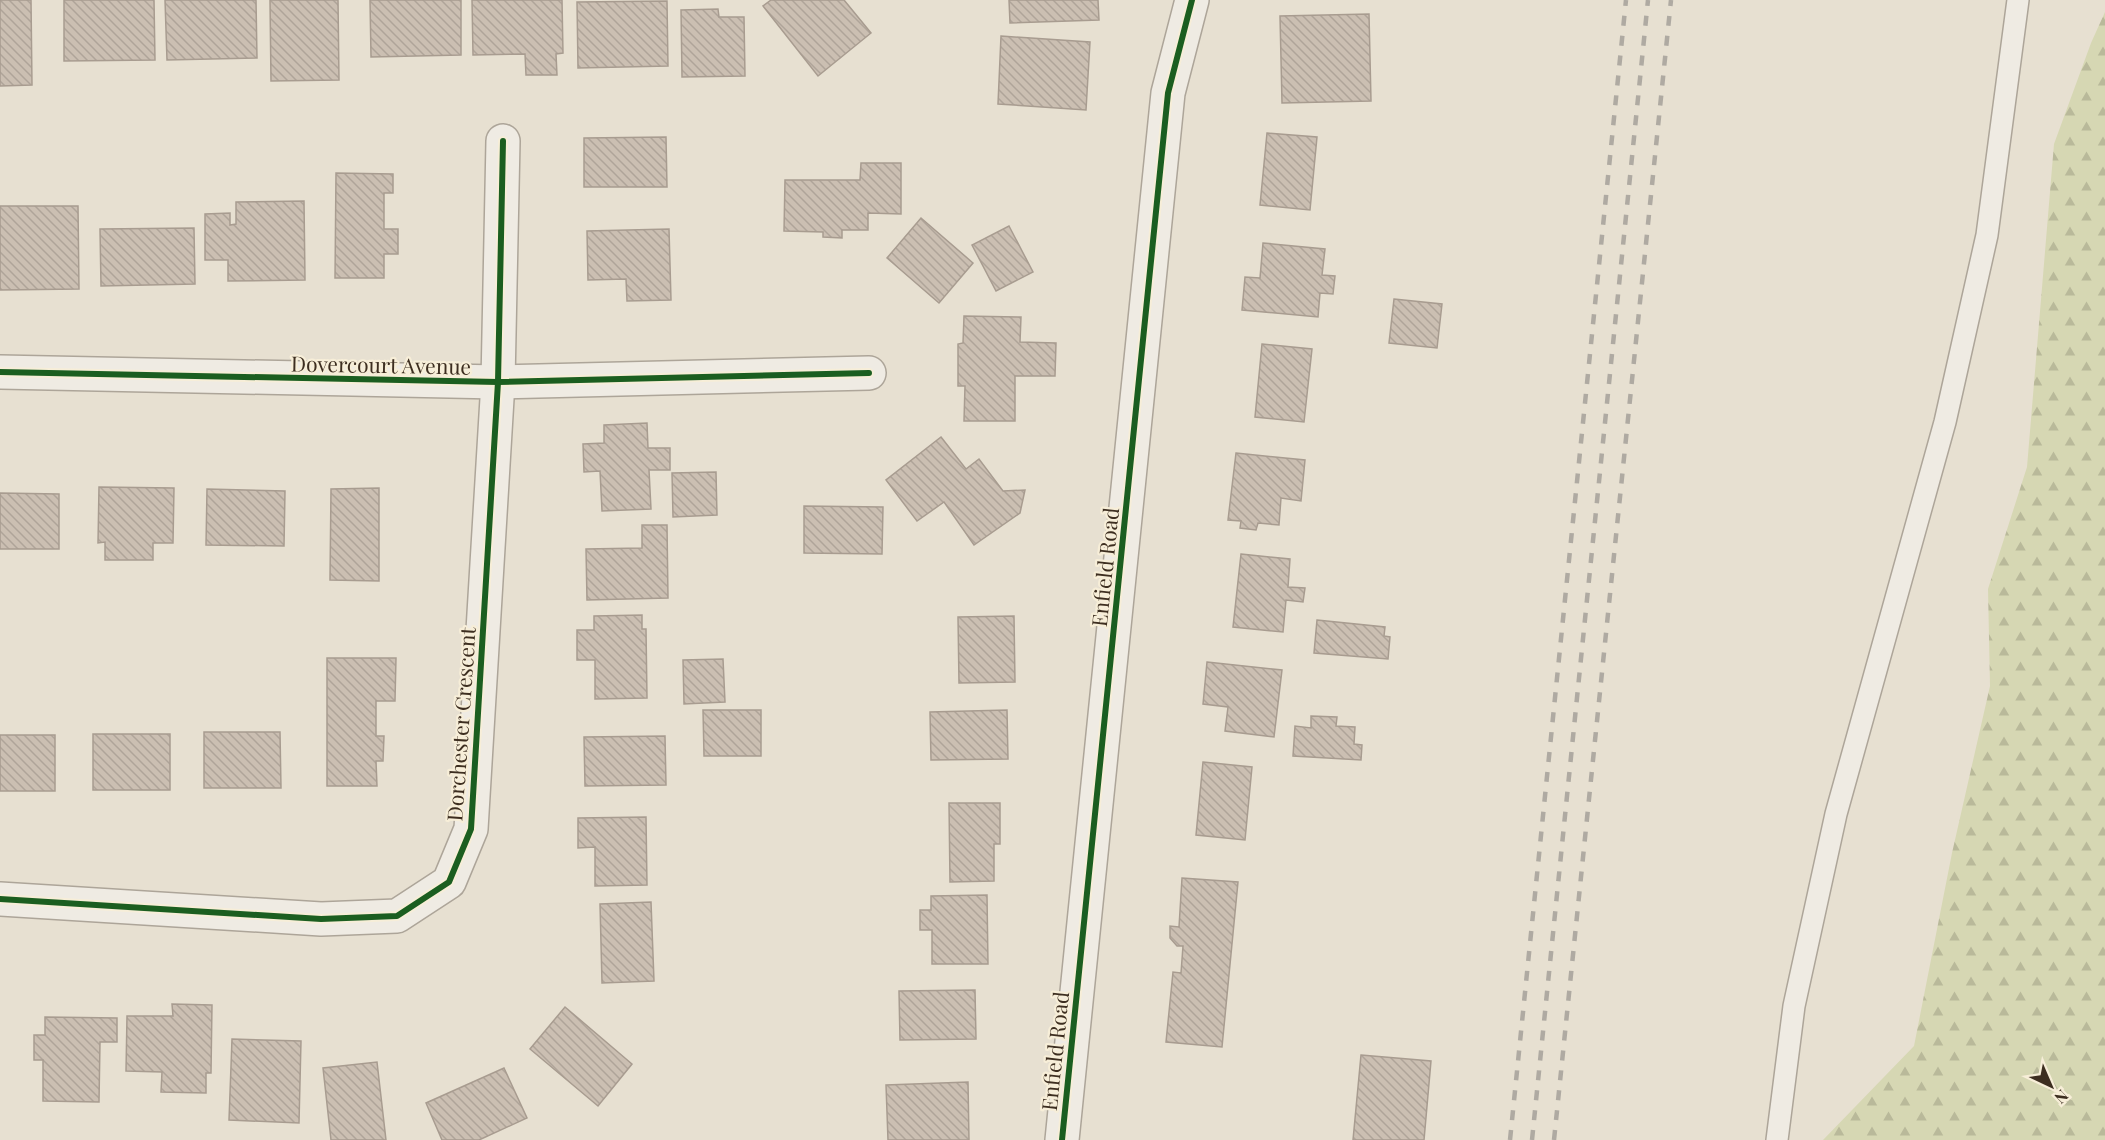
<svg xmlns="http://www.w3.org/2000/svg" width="2105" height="1140" font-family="'Playfair Display',serif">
<defs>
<pattern id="forest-firs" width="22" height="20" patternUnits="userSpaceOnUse" patternTransform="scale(1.5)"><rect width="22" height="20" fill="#d6d7b3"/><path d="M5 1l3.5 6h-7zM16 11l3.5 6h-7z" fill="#b9b99a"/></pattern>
<pattern id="building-back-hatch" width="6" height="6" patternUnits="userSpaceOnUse" patternTransform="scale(1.5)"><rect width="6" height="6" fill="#cbbfb2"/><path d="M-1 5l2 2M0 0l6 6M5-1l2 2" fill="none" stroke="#afa499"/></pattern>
</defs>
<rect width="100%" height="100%" fill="#e7e0d1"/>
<!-- forest -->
<path fill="url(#forest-firs)" d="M2105 12V1140H1823L1914 1046 1952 853 1990 686 1988 589 2027 467 2054 144 2091 43Z"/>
<!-- building -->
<g fill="url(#building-back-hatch)" stroke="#a89c90" stroke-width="1.5">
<path d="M0 0H31L32 85 0 86Z"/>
<path d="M64 0H154L155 60 64 61Z"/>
<path d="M165 0H256L257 58 167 60Z"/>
<path d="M270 0H338L339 80 271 81Z"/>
<path d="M370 0H461V55L371 57Z"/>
<path d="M472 0H562L563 53 556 54 557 75H526L525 54 473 55Z"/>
<path d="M771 0H844L871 33 818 76 763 6Z"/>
<path d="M1009 0H1098L1099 20 1010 23Z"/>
<path d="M667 1 668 66 578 68 577 2Z"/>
<path d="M718 9 719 17H744L745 76 682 77 681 10Z"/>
<path d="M1369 14 1371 101 1282 103 1280 16Z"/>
<path d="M1001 36 1090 42 1086 110 998 104Z"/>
<path d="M1267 133 1317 137 1310 210 1260 205Z"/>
<path d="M666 137 667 187H584V138Z"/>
<path d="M861 163H901V214L868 213V230H842V238L823 237V232L784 231 785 180H860Z"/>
<path d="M336 173 393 174V193H384V229H398V254H384V278H335Z"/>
<path d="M304 201 305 280 228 281V260H205V214L230 213V225L236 224V202Z"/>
<path d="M0 206H78L79 289 0 290Z"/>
<path d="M921 218 973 263 939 303 887 258Z"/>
<path d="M1009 226 1033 272 996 291 972 245Z"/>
<path d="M194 228 195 284 101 286 100 229Z"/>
<path d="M669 229 671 300 627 301 626 279 588 280 587 231Z"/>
<path d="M1263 243 1325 249 1322 275 1335 276 1333 294 1320 293 1318 317 1242 310 1245 277 1260 278Z"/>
<path d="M1394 299 1442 304 1437 348 1389 343Z"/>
<path d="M964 316 1021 317 1020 342 1056 343 1055 376H1015V421H964L965 386H958V344L963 343Z"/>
<path d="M1262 344 1312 349 1304 422 1255 417Z"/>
<path d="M647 423 648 448H670V470H649L651 509 602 511 600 471 584 472 583 444 604 443V425Z"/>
<path d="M941 437 966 469 979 459 1003 491 1025 490 1020 513 974 545 944 502 917 521 886 480Z"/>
<path d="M1236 453 1305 460 1301 501 1281 498 1279 525 1258 523 1256 530 1240 528 1241 521 1228 520Z"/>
<path d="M716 472 717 515 673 517 672 473Z"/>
<path d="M99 487 174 488 173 543H153V560H105V542L98 543Z"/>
<path d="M379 488V581L330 580 331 489Z"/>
<path d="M207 489 285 491 284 546 206 545Z"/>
<path d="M0 493 59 494V549H0Z"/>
<path d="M804 506 883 507 882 554 804 553Z"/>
<path d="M642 525H667L668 598 587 600 586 549 642 548Z"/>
<path d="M1241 554 1290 559 1288 587 1305 588 1303 602 1286 600 1283 632 1233 627Z"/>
<path d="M642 615V629H646L647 698 595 699V660H577V630H594V616Z"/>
<path d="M1014 616 1015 682 959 683 958 617Z"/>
<path d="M1317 620 1385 627 1384 636 1390 637 1388 659 1314 653Z"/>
<path d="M327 658H396L395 701H376V736H384L383 761H376L377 786H327Z"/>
<path d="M723 659 725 702 684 704 683 660Z"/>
<path d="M1207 662 1282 670 1274 737 1225 731 1228 707 1203 704Z"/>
<path d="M703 710H761V756H704Z"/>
<path d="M1007 710 1008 759 931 760 930 712Z"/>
<path d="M1311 716 1337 717 1336 726 1355 727 1354 744 1362 745 1361 760 1293 756 1295 726 1311 728Z"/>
<path d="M204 732H280L281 788H204Z"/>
<rect x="93" y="734" width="77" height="56"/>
<rect x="0" y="735" width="55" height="56"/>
<path d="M665 736 666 785 585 786 584 737Z"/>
<path d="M1203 762 1252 767 1245 840 1196 835Z"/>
<path d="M949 803H1000V844H994V881L950 882Z"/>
<path d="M646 817 647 885 595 886V847L578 848V818Z"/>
<path d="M1182 878 1238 882 1222 1047 1166 1042 1173 972 1181 973 1183 946H1177L1170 938V926L1179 927Z"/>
<path d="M987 895 988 964H932V930H920V910H931V896Z"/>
<path d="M651 902 654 981 602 983 600 904Z"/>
<path d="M975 990 976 1039 900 1040 899 991Z"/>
<path d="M172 1004 212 1005 211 1073H206V1093L161 1092 162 1072 126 1071 127 1016H173Z"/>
<path d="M565 1007 632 1064 598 1106 530 1049Z"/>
<path d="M45 1017 117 1018V1042H100L99 1102 43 1101V1060H34V1035H45Z"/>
<path d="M232 1039 301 1041 299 1123 229 1120Z"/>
<path d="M1361 1055 1431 1061 1424 1140H1353Z"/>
<path d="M377 1062 386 1140H331L323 1068Z"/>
<path d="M504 1068 527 1118 479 1140H442L426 1103Z"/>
<path d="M968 1082 969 1140H888L886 1085Z"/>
</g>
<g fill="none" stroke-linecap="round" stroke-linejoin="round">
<defs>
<path id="lane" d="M1777 1140 1794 1006 1836 814 1945 422 1987 235 2018 0"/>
<g id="street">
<path d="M0 372 498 382 869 373"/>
<path d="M0 899 321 919 397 916 449 882 471 829 498 382 503 141"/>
<path d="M1062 1140 1168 93 1192 0"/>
</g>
</defs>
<!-- lane casing -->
<use href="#lane" stroke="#ada599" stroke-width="24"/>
<!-- street casing -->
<use href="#street" stroke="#ada599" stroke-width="36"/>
<!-- lane -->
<use href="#lane" stroke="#efebe3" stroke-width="21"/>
<!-- street -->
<use href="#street" stroke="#efebe3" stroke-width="33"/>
<!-- rail -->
<g stroke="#afaaa2" stroke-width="4.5" stroke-dasharray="10 10" stroke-linecap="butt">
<path d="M1510 1140 1626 0"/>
<path d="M1532 1140 1648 0"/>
<path d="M1554 1140 1671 0"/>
</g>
<defs>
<g id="cycleway">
<path d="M0 372 498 382 869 373"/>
<path d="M0 899 321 919 397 916 449 882 471 829 498 382 503 141"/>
<path d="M1062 1140 1168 93 1192 0"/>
</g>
</defs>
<!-- cycleway casing -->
<use href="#cycleway" stroke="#f7eed8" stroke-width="10"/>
<!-- cycleway -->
<use href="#cycleway" stroke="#1b5e20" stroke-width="6"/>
</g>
<g text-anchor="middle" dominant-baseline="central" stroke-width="4.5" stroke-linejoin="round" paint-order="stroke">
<!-- street labels -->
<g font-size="21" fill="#3d2e20" stroke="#f7eed8">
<text transform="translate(381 364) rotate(1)">Dovercourt Avenue</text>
<text transform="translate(1104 567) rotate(-84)">Enfield Road</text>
<text transform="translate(460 724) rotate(-86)">Dorchester Crescent</text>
<text transform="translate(1054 1051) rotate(-84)">Enfield Road</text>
</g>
</g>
<!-- north arrow -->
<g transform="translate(2051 1086) rotate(136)" stroke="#f7eed8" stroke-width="4.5" paint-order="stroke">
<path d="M0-4.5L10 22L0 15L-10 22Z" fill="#3d2e20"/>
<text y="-9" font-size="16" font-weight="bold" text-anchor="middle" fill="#3d2e20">N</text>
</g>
</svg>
